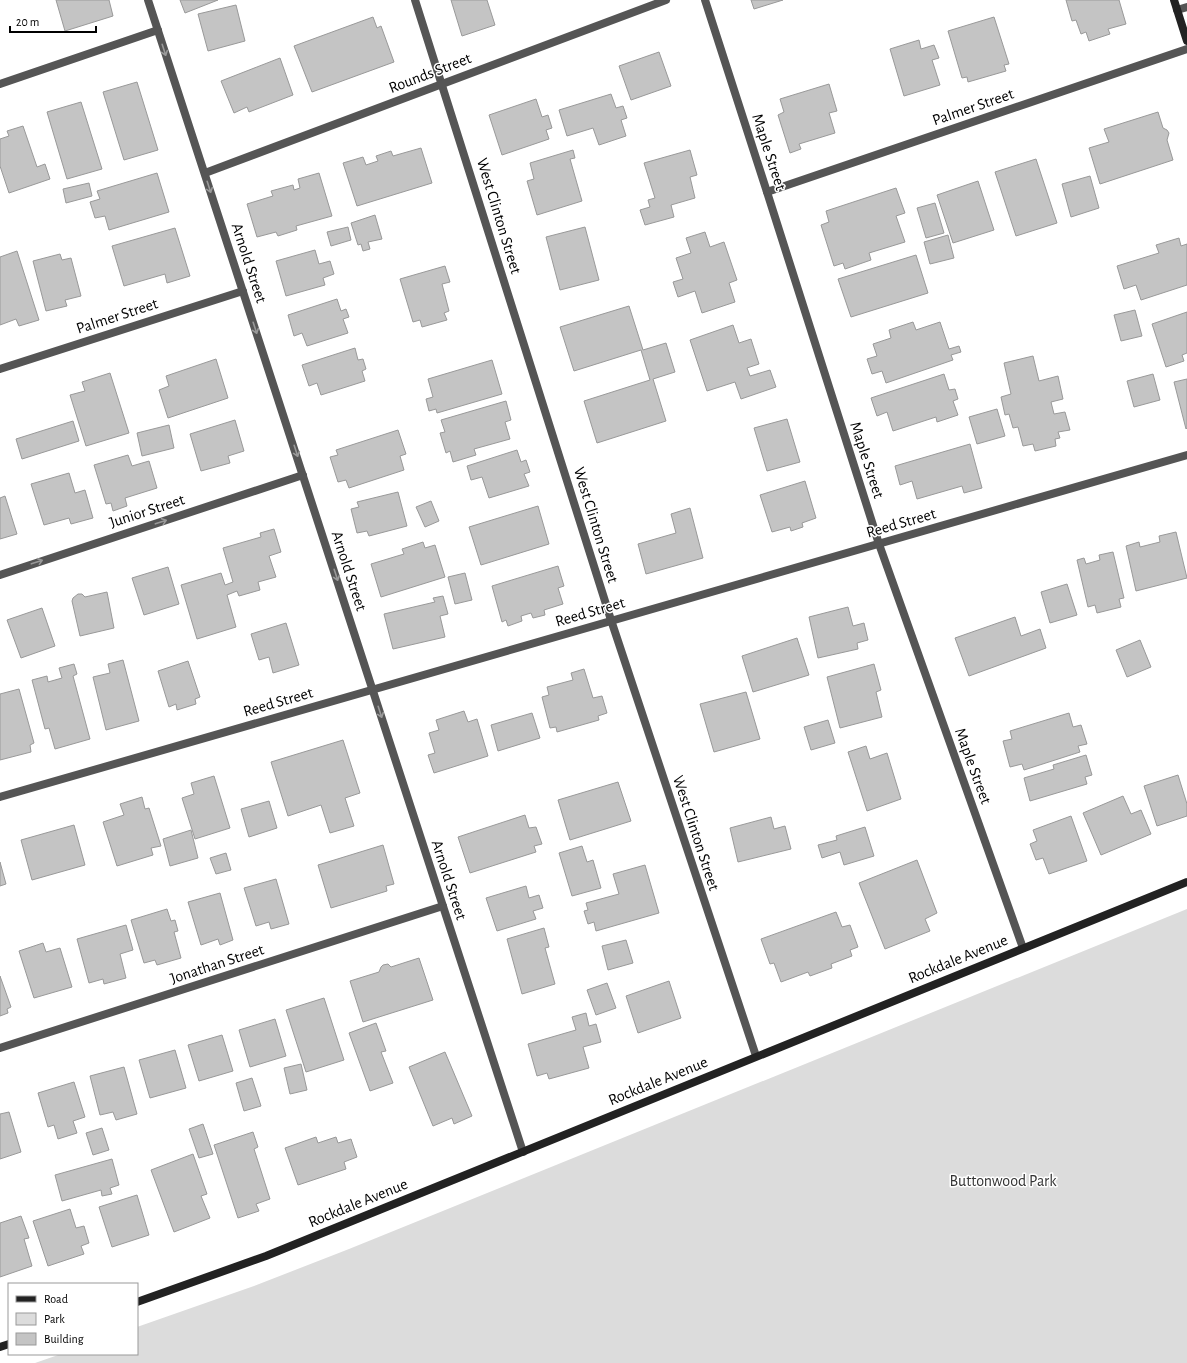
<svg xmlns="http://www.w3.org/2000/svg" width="1187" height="1363" font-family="'Alegreya Sans',sans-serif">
<rect width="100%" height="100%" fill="#fff"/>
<!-- green -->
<path fill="#dcdcdc" d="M1187 909V1363H35L61 1354H137V1327L254 1286 349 1249Z"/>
<!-- building -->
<g fill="#c4c4c4" stroke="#999">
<path d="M56 0H109L113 16 65 31Z"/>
<path d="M180 0H218L185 13Z"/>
<path d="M451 0H487L495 25 462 36Z"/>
<path d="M751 0H783L754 9Z"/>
<path d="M1066 0H1119L1126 24 1108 29 1110 34 1089 41 1086 32 1081 34 1076 20 1072 21Z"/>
<path d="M236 5 245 41 208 51 198 14Z"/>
<path d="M373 17 377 28 381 26 394 62 312 92 294 46Z"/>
<path d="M994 17 1009 64 1004 65 1006 71 968 82 967 77 962 78 948 31Z"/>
<path d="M919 40 921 49 934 45 939 58 932 60 940 85 904 96 890 49Z"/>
<path d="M659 52 671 86 631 100 619 66Z"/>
<path d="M280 58 293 95 249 112 247 107 234 113 221 81Z"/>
<path d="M137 82 158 150 124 160 103 92Z"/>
<path d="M829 84 837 111 829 113 835 133 799 144 801 149 790 153 778 115 784 112 780 99Z"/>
<path d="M611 94 616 108 623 106 627 118 621 120 626 136 599 145 593 128 567 136 559 110Z"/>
<path d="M536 99 542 117 548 115 552 128 546 130 549 139 502 155 489 115Z"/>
<path d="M81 102 102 169 67 179 47 112Z"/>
<path d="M1158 112 1163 128 1167 130 1169 133 1167 140 1173 160 1100 184 1089 148 1109 142 1104 129Z"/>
<path d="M23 126 37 167 45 164 50 179 9 193 0 166V139L9 136 7 131Z"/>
<path d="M421 148 432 183 357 206 343 163 363 157 366 165 378 161 376 156 391 151 393 156Z"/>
<path d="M573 150 575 158 570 159 582 201 537 215 527 181 534 179 530 163Z"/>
<path d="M690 150 697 175 690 177 695 198 671 205 674 217 645 225 640 210 650 207 648 200 655 198 644 163Z"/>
<path d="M1036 159 1057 223 1016 236 995 172Z"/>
<path d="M157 173 169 212 109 230 105 216 95 218 90 202 100 199 97 191Z"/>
<path d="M319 173 332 216 296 226 297 230 278 236 276 232 257 237 247 204 273 196 271 191 293 185 294 190 300 188 298 179Z"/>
<path d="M1090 176 1099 208 1071 217 1062 184Z"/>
<path d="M978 181 994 230 953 243 937 195Z"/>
<path d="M89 183 92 196 66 203 63 189Z"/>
<path d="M896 188 905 213 896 216 905 242 869 253 871 260 845 269 843 263 834 266 821 225 829 222 826 211Z"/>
<path d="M935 203 944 233 926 238 917 208Z"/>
<path d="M375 215 382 239 368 242 370 249 363 251 361 244 358 245 351 223Z"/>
<path d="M348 227 351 240 331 246 327 232Z"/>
<path d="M585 227 599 280 560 290 546 237Z"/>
<path d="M175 228 190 276 167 283 165 274 124 286 112 246Z"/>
<path d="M705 232 710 247 724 242 737 280 729 283 735 302 702 313 695 291 678 297 673 282 683 279 676 258 691 253 686 238Z"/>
<path d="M948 235 954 258 930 264 924 242Z"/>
<path d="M1179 238 1181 246 1187 244V285L1141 300 1136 285 1124 289 1117 266 1159 253 1156 245Z"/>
<path d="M315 250 319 264 330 261 334 274 323 278 325 285 286 296 276 261Z"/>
<path d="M17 251 39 320 19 326 16 319 0 325V257Z"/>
<path d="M60 254 62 260 71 258 81 296 65 300 67 306 46 311 33 261Z"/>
<path d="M916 255 928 293 851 317 838 279Z"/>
<path d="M445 266 450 282 442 284 449 311 444 313 447 320 422 327 420 320 413 322 400 279Z"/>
<path d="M337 299 341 311 346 309 349 317 343 319 348 333 307 346 302 333 294 336 288 315Z"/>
<path d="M629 306 643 350 666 343 675 372 653 379 666 421 597 443 584 401 650 380 641 350 574 371 560 327Z"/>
<path d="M1135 310 1142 336 1121 341 1114 315Z"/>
<path d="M1187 312V353L1182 355 1184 361 1166 367 1152 324Z"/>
<path d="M913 322 916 330 940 322 949 349 959 346 961 352 951 355 953 360 886 383 882 371 872 374 867 359 877 356 873 344 891 338 889 330Z"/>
<path d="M733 325 739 343 751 339 759 364 747 368 750 376 770 370 776 387 741 399 735 382 707 391 690 340Z"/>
<path d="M355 348 358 360 363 359 366 369 362 371 365 381 321 395 317 383 309 386 302 365Z"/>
<path d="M1033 356 1039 381 1058 376 1063 399 1051 402 1054 414 1065 412 1070 430 1058 432 1060 438 1055 439 1056 446 1035 451 1033 444 1023 446 1018 427 1013 428 1009 414 1005 415 1001 397 1011 394 1004 363Z"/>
<path d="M216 359 228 398 168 418 159 390 169 386 166 376Z"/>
<path d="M492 360 502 394 437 413 436 409 429 411 426 399 433 397 428 379Z"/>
<path d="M110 373 129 433 86 446 70 395 85 391 82 382Z"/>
<path d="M944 374 949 390 955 389 958 399 953 401 958 415 937 422 936 417 893 431 887 412 877 416 871 398Z"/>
<path d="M1153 374 1160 400 1134 407 1127 381Z"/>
<path d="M1187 379V428L1186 429 1174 382Z"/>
<path d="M506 401 511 420 505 422 510 439 474 449 476 455 453 462 450 451 446 453 440 433 445 432 441 420Z"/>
<path d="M997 409 1005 436 977 444 969 417Z"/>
<path d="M787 419 800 462 767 471 754 428Z"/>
<path d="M235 420 244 451 228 456 230 463 201 471 190 434Z"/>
<path d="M73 421 79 441 22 459 16 439Z"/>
<path d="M169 425 174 448 142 456 137 433Z"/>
<path d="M398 430 406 454 400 456 404 470 349 488 346 480 338 482 330 457 338 455 336 450Z"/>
<path d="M970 444 982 488 964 493 962 486 917 499 912 481 900 485 895 466Z"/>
<path d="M517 450 521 462 526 460 530 472 524 474 529 486 489 498 482 477 471 480 467 466Z"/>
<path d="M128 455 132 466 149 461 157 488 125 498 127 506 113 511 111 503 106 504 94 465Z"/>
<path d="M69 473 75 493 85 490 93 518 71 524 69 518 44 525 31 484Z"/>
<path d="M805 481 816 518 802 523 803 527 791 531 790 527 772 532 760 495Z"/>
<path d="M398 492 407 526 369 536 367 531 357 533 351 509 359 507 357 502Z"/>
<path d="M5 496 17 534 0 539V498Z"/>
<path d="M431 501 439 521 425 527 416 507Z"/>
<path d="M538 506 549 544 481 565 469 527Z"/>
<path d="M690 508 703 558 646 574 638 544 676 533 671 514Z"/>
<path d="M274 529 281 552 269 556 276 577 258 582 260 590 239 596 237 591 227 595 236 627 197 639 181 585 221 573 225 585 233 582 223 548 261 537 260 533Z"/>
<path d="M1176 532 1187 578 1136 591 1126 546 1139 542 1140 547 1160 542 1159 536Z"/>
<path d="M423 542 425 548 435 545 445 577 381 597 371 564 404 554 402 549Z"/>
<path d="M1113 552 1124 598 1119 599 1121 607 1097 613 1095 605 1088 607 1077 560 1084 558 1086 564 1100 560 1099 555Z"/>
<path d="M558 566 564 586 558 588 563 604 544 610 545 615 533 618 531 613 521 616 522 621 508 626 506 620 502 622 492 586Z"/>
<path d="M168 567 179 604 144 615 132 578Z"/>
<path d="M465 573 472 600 455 604 448 577Z"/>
<path d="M1067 584 1077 615 1050 623 1041 592Z"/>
<path d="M107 592 114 628 80 636 72 601 73 598 78 594H82L85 597Z"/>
<path d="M443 596 448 614 440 616 445 637 393 649 384 614 435 602 433 598Z"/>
<path d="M848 607 853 626 864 623 868 640 857 643 858 649 818 658 809 617Z"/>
<path d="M42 608 55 646 21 658 7 620Z"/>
<path d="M1015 617 1021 636 1040 629 1046 648 969 676 955 638Z"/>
<path d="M286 623 299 665 273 673 269 657 259 660 251 634Z"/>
<path d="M797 638 809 675 753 692 742 656Z"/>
<path d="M1140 640 1151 667 1127 677 1116 650Z"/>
<path d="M123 660 139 721 106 730 93 677 110 673 108 664Z"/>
<path d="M188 661 200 697 195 699 196 704 177 710 176 704 169 707 158 671Z"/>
<path d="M74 664 77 674 73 676 90 739 55 749 49 728 45 729 32 680 47 676 48 682 62 678 59 668Z"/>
<path d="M874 664 881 690 876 692 882 717 840 728 827 677Z"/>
<path d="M584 669 593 698 602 696 607 713 598 716 599 720 557 732 556 727 550 728 542 697 549 695 547 687 573 680 571 673Z"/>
<path d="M19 689 34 743 30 745 31 752 0 760V694Z"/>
<path d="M746 692 760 739 714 752 700 704Z"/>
<path d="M464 711 468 722 477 719 488 756 434 773 428 755 435 753 429 733 439 730 436 720Z"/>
<path d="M532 713 540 738 498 751 491 725Z"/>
<path d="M1069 713 1073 727 1081 725 1087 744 1078 746 1080 752 1024 770 1022 764 1010 767 1003 741 1012 739 1010 731Z"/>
<path d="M828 720 835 743 811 750 804 727Z"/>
<path d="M343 740 360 793 345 798 354 826 330 833 321 805 288 816 271 762Z"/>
<path d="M866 746 870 759 887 753 901 799 867 811 848 752Z"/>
<path d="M1086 755 1092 775 1085 777 1087 784 1030 801 1024 778 1054 769 1053 765Z"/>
<path d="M1178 775 1187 804V816L1157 826 1144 786Z"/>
<path d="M214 776 230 828 195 839 182 798 194 794 191 783Z"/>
<path d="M618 782 631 821 570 840 558 800Z"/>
<path d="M1123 796 1131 814 1141 810 1151 834 1101 855 1083 813Z"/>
<path d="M142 797 145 809 149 808 161 846 151 848 153 855 117 866 103 822 124 815 120 804Z"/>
<path d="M269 801 277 828 249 837 241 809Z"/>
<path d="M525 815 529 828 536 827 542 844 534 846 536 852 470 873 458 837Z"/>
<path d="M1071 816 1087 861 1049 874 1043 858 1036 860 1030 844 1037 841 1033 830Z"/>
<path d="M771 817 774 829 785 826 791 849 738 862 730 828Z"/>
<path d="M74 825 85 865 32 880 21 840Z"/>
<path d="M865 827 874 856 844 865 840 852 822 858 818 845 837 840 836 836Z"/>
<path d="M191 830 198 858 170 866 163 839Z"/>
<path d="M383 845 394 884 386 886 387 891 331 908 318 865Z"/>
<path d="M582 846 587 862 593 860 601 888 572 896 559 853Z"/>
<path d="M226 853 231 870 216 874 210 858Z"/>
<path d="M917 860 937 913 925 919 930 931 885 949 859 883Z"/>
<path d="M0 862 6 884 0 886Z"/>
<path d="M645 865 659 913 596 931 594 922 588 924 584 911 588 910 586 903 619 894 613 874Z"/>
<path d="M276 879 289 924 271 929 269 922 256 926 244 888Z"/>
<path d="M526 886 529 898 539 895 543 908 533 911 536 919 497 931 486 898Z"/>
<path d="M220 893 233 940 220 945 218 939 201 945 188 902Z"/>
<path d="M167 909 171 921 175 920 178 931 174 932 181 958 157 965 155 960 144 963 131 920Z"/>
<path d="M836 912 842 927 850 925 858 947 850 950 852 956 831 964 832 968 810 976 808 972 781 982 774 963 770 964 761 939Z"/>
<path d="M126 925 133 950 120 954 126 978 104 984 103 979 89 983 77 939Z"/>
<path d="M544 928 549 947 545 948 555 984 522 994 507 939Z"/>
<path d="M626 940 633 963 608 970 602 946Z"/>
<path d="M43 943 46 952 60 948 72 987 34 998 19 951Z"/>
<path d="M419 958 433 1000 363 1022 350 981 379 972 381 967 383 965 388 964 391 967Z"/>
<path d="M0 976 11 1007 7 1009 8 1013 0 1016Z"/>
<path d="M669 981 681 1018 638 1033 626 996Z"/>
<path d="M607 983 616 1008 596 1015 587 990Z"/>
<path d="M324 998 344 1060 306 1072 286 1010Z"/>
<path d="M586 1013 589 1026 596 1024 601 1042 583 1047 589 1068 549 1079 547 1073 537 1076 528 1044 576 1030 572 1017Z"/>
<path d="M275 1019 286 1056 250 1067 239 1030Z"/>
<path d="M376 1023 386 1051 381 1052 393 1083 370 1091 349 1033Z"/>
<path d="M222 1035 233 1071 199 1081 188 1045Z"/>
<path d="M175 1050 186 1088 150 1098 139 1060Z"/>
<path d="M445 1052 472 1116 454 1124 452 1118 433 1126 409 1067Z"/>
<path d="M301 1064 307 1090 290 1094 284 1068Z"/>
<path d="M124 1067 137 1114 116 1120 113 1112 100 1115 90 1076Z"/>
<path d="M252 1078 261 1106 244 1111 236 1083Z"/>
<path d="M74 1082 85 1117 73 1121 77 1133 58 1139 54 1125 48 1127 38 1093Z"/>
<path d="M9 1112 21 1152 0 1159V1114Z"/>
<path d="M203 1124 213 1154 199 1158 189 1129Z"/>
<path d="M102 1128 109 1150 93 1155 86 1133Z"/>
<path d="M253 1132 258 1147 254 1149 270 1199 256 1204 259 1211 238 1218 214 1145Z"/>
<path d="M316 1137 318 1143 336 1137 338 1143 351 1139 357 1157 344 1162 346 1169 298 1185 285 1148Z"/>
<path d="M193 1154 207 1194 201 1196 210 1218 174 1232 151 1170Z"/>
<path d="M112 1159 119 1185 110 1188 112 1194 102 1196 101 1190 62 1201 55 1175Z"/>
<path d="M137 1195 149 1235 112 1247 99 1207Z"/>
<path d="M70 1209 76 1228 84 1226 89 1243 81 1246 84 1254 48 1266 33 1221Z"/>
<path d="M21 1216 29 1238 24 1239 32 1266 0 1277V1223Z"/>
</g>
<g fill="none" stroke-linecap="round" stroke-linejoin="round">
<!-- street -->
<g stroke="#555" stroke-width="8">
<path d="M148 0 523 1152"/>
<path d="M415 0 611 620 756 1056"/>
<path d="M705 0 767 192 879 544 1023 948"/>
<path d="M1177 10 1187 7"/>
<path d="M0 84 158 30"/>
<path d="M205 173 666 0"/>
<path d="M767 192 1187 49"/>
<path d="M0 369 243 291"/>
<path d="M0 575 303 475"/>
<path d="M0 797 1187 455"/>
<path d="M0 1048 443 906"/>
</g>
<!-- secondary -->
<g stroke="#222" stroke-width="8">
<path d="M1174 0 1187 41"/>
<path d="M137 1302 266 1256 1187 882"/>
<path d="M0 1347 9 1344"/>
</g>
</g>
<!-- one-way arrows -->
<defs><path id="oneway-shaft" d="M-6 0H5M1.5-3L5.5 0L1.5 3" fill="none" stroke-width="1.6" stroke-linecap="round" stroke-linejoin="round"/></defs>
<g stroke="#999">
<use href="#oneway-shaft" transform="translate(164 50) rotate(72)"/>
<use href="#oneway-shaft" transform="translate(209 187) rotate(72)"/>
<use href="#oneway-shaft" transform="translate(255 328) rotate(72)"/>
<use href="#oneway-shaft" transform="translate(296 451) rotate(72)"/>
<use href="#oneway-shaft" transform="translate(161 522) rotate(-18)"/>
<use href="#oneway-shaft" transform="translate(37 562) rotate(-18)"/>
<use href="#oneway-shaft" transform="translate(336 575) rotate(72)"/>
<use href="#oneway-shaft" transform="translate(380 712) rotate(72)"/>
</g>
<g text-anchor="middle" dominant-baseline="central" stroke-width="3" stroke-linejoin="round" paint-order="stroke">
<!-- street labels -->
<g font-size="16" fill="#000" stroke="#fff">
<text transform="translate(430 73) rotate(-21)">Rounds Street</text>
<text transform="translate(973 107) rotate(-19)">Palmer Street</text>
<text transform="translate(769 152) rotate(72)">Maple Street</text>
<text transform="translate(499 216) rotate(73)">West Clinton Street</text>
<text transform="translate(249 263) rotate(72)">Arnold Street</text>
<text transform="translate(117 316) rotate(-18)">Palmer Street</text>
<text transform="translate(867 460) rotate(72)">Maple Street</text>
<text transform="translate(147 511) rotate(-18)">Junior Street</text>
<text transform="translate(901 523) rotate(-16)">Reed Street</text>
<text transform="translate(596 525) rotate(73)">West Clinton Street</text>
<text transform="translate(349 571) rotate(72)">Arnold Street</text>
<text transform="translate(590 612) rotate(-16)">Reed Street</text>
<text transform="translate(278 702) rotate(-16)">Reed Street</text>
<text transform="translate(973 766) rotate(70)">Maple Street</text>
<text transform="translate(696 833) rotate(72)">West Clinton Street</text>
<text transform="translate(449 880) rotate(72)">Arnold Street</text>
<text transform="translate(958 959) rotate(-22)">Rockdale Avenue</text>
<text transform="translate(217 964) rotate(-18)">Jonathan Street</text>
<text transform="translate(658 1081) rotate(-22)">Rockdale Avenue</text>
<text transform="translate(358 1203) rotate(-22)">Rockdale Avenue</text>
</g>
<!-- park labels -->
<g font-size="16" fill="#333" stroke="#fff">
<text x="1003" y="1181">Buttonwood Park</text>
</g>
</g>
<!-- legend -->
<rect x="8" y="1283" width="130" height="72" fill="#ffffff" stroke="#999999"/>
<rect x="16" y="1296" width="20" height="6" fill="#222222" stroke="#999999"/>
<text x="44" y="1303" font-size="12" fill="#000000">Road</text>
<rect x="16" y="1313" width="20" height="12" fill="#dcdcdc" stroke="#999999"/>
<text x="44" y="1323" font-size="12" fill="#000000">Park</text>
<rect x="16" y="1333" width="20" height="12" fill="#c4c4c4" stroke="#999999"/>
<text x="44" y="1343" font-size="12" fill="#000000">Building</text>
<!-- scale -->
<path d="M10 26v6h86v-6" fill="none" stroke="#000000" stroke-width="2"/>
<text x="16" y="26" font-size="12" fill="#000000" stroke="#ffffff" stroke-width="3" paint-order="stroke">20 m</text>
</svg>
